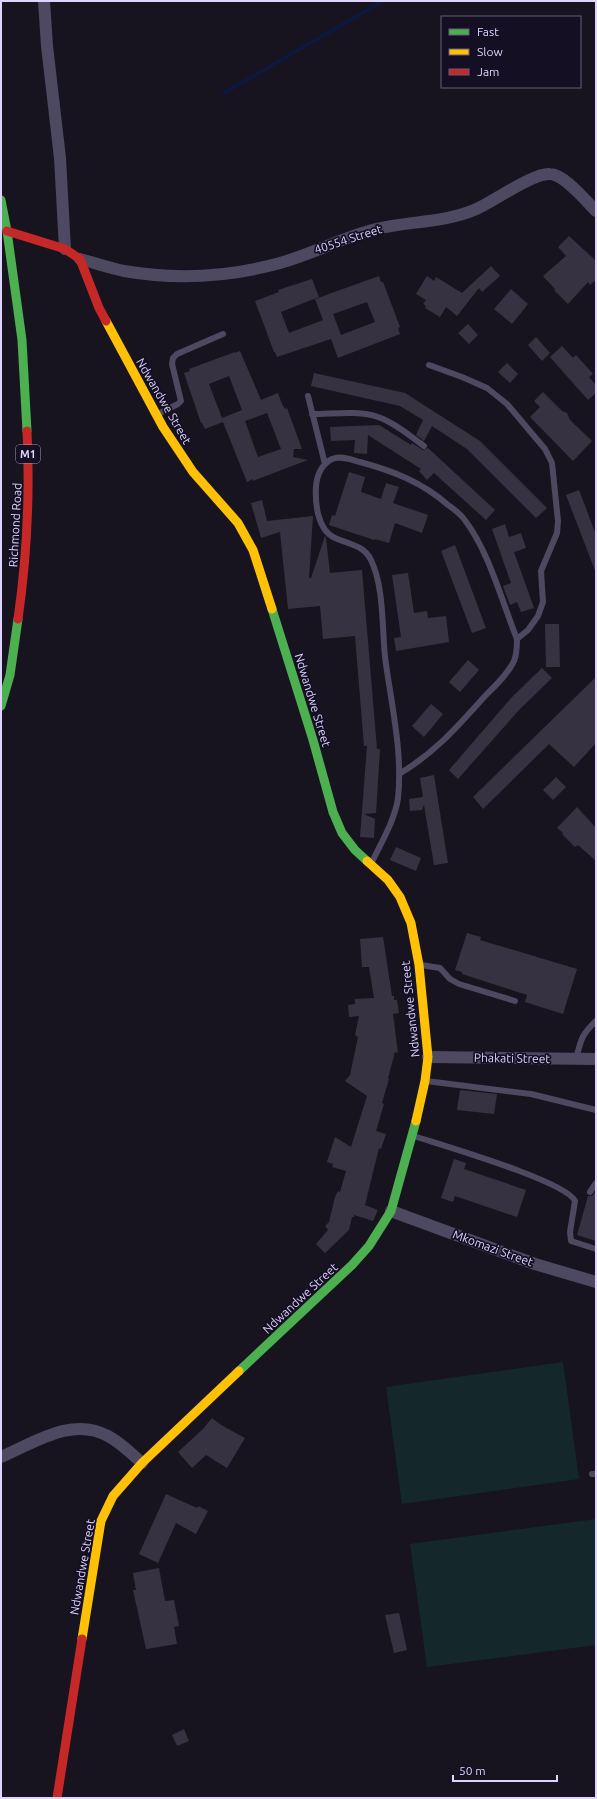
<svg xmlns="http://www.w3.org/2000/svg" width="597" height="1799" font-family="Ubuntu,sans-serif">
<rect width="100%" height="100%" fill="#17141f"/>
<!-- green -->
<g fill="#14282b">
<path d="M563 1362 579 1479 402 1504 386 1387Z"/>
<path d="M596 1519V1645L427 1667 410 1544Z"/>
</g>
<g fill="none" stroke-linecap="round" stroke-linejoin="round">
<!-- stream -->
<path stroke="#0d183d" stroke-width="4" d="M224 93 383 1"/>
</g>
<!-- building -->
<g fill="#373241" fill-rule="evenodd">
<path d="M569 236 596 261V280L590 285 588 282 568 304 554 290 555 289 543 276 566 256 558 247Z"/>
<path d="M491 266 500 276 482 292 479 288 457 316 446 307 440 317 425 308 426 306 423 304 426 300 416 294 427 276 434 281 436 277 462 293Z"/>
<path d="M379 276 381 282H383L400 327 398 328 400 334 338 358 331 339 277 357 275 352H274L255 301 279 292 278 290 312 279 319 297 281 312 289 333 323 320 315 299ZM367 302 375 322 341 335 333 314Z"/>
<path d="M511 289 528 304 512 324 494 309Z"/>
<path d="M468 324 478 335 469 344 458 333Z"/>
<path d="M536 337 550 353 542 361 528 345Z"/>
<path d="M562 346 573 358 576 355 593 374 589 377 596 385V393L588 400 550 357Z"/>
<path d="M240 351 261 400 278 393 282 404 285 409 287 408 302 449H294L293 457 308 460 253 481V479L247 482 223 422 205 429 202 423H201L184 373 190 371 189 369 235 352V353ZM229 376 242 410 222 418 209 384ZM267 413 281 449 258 457 245 421Z"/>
<path d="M507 363 518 374 510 383 498 372Z"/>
<path d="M314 373 405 393 480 441 547 508 536 518 467 449 432 426 424 441 416 435 423 420 400 406 311 386Z"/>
<path d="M543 392 562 411 567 413 570 420 592 441 573 461 530 417 540 407 534 401Z"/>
<path d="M379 425 411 445 412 443 423 450 428 448 495 510 486 520 434 473 427 480 419 471 421 469 368 435 367 454 354 453 355 440 331 441 330 427Z"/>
<path d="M349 472 365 477 361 492 381 499 386 483 399 487 393 503 428 515 422 533 395 523 389 543 375 539 374 540 329 525 332 515 335 516Z"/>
<path d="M579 490 596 535V573L566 495Z"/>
<path d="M262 500 267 521 313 516 309 578H311L325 536 326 538 330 573 362 570 377 749H380L376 813 364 814 375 819 374 838 360 837 367 746H364L355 636 323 639 320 606 288 609 280 532 261 538 251 503Z"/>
<path d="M505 524 509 537 521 533 526 548 514 552 534 608 521 612 517 602 510 605 503 586 511 583 492 529Z"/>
<path d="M455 545 486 628 472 633 441 551Z"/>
<path d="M408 573 414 613 427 611 428 618 446 616 449 642 396 651 394 638 401 637 392 575Z"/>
<path d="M545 624H559L560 667H546Z"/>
<path d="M468 660 479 670 460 692 449 682Z"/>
<path d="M542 668 552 678 519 710 458 779 449 770 512 697Z"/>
<path d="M596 677V743L574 767 549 744 483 809 473 797Z"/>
<path d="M431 704 443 714 424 737 412 726Z"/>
<path d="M434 775 448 863 434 865 424 805 422 810 410 811 409 799 423 797 420 778Z"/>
<path d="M556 777 566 787 553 800 543 790Z"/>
<path d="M577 807 596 828V861L578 845 575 847 562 834 563 833 557 828Z"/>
<path d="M396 847 421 858 416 871 390 860Z"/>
<path d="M467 933 481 937 480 940 577 969 563 1014 525 1002 527 995 462 974V972L455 970Z"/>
<path d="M383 937 392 996H394V1000H397L399 1013 393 1014 398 1053 395 1052 388 1078 389 1079 382 1103 384 1104 376 1131 386 1134 381 1149 379 1148 365 1205 378 1210 373 1221 354 1215V1217H352L349 1230 325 1253 316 1244 328 1230 325 1226 329 1222 335 1197 338 1191 340 1192 346 1171 332 1167 333 1164 327 1162 335 1137 351 1147 367 1096 345 1081 350 1075 358 1037 355 1035 359 1016 349 1017 348 1005 355 1004V999L374 998 369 967H362L360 939Z"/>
<path d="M460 1090 497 1094 494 1114 457 1110Z"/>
<path d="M454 1159 466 1163 464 1169 526 1190 517 1217 455 1196 453 1202 441 1198Z"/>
<path d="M596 1191V1241L577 1235 588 1196H592Z"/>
<path d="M212 1418 221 1425 245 1438 227 1468 206 1455 192 1468 178 1452 203 1429Z"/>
<path d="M166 1494 197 1508 198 1506 208 1511 196 1534 176 1523 158 1563 139 1554Z"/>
<path d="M159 1568 165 1601 174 1600 179 1626 174 1627 177 1644 146 1649 133 1590H136L133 1573Z"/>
<path d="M399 1613 407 1650 394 1653 385 1615Z"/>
<path d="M184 1729 189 1741 177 1746 172 1735Z"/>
</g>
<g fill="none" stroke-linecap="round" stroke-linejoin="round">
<!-- lane -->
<g stroke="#4d4960" stroke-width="6">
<path d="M429 365 462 377 487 388 507 404 545 449 552 463 558 521 557 533 541 571 543 602 538 616 528 630 517 639"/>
<path d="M308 396 325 464"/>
<path d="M158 414 178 404 181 401 172 364 173 358 177 354 223 334"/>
<path d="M312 414C333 414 359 410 378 417 395 423 410 436 424 446"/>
<path d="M372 862C381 843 395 820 398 798 403 752 391 703 385 657 382 627 384 587 371 560 364 545 348 544 335 538 317 530 315 502 316 486 317 475 322 464 332 459 341 455 352 460 360 462 393 471 422 482 448 505 454 509 460 514 464 519 489 551 502 602 517 639 517 647 517 654 514 661 508 674 495 686 485 696 457 727 436 752 399 774"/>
<path d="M421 965 440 968 450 979 459 984 515 1001"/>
<path d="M576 1059C581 1040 581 1035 596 1021"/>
<path d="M426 1081 531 1094 596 1110"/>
<path d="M414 1136C441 1145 566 1181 575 1201L570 1232 571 1241 596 1249"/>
<path d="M590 1192 596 1183"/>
<path d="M592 1474H596"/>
</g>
<!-- street -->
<g stroke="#4d4960" stroke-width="12">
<path d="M44 1 47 46 60 158 65 249"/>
<path d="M80 259C95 263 109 268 124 271 176 280 229 277 280 263 313 254 343 237 376 229 408 221 443 223 474 210 492 203 532 173 550 174 564 174 586 201 596 211"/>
<path d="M428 1057 596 1059"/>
<path d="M391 1211 535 1264 596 1282"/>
<path d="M1 1457C34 1443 72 1416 108 1436 121 1443 131 1453 142 1463"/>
</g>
<!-- fast -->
<g stroke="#4caf50" stroke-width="9">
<path d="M1 200 7 231 22 340 27 431"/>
<path d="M272 609 313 740 333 812 342 833 355 850 367 861"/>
<path d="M1 706 10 675 18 619"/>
<path d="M239 1371 352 1265 369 1246 391 1211 416 1121"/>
</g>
<!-- slow -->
<g stroke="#ffc107" stroke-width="9">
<path d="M106 321 163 427 193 472 238 523 253 550 272 609"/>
<path d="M367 861 388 880 400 897 411 923 419 965 428 1057 425 1081 416 1121"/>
<path d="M82 1639 101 1521 113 1496 142 1463 239 1371"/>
</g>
<!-- jam -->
<g stroke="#c62828" stroke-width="9">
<path d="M7 231 65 249 80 259 99 308 106 321"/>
<path d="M18 619C27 556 30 494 27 431"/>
<path d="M57 1798 82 1639"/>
</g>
</g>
<g text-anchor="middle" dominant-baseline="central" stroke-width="3.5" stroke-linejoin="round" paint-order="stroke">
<!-- shield labels -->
<rect fill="#150f24" stroke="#a299bc" stroke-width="1" x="16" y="445" width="24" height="18" rx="3"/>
<g font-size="11" font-weight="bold" fill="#ded4fd">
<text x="28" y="454">M1</text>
</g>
<!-- street labels -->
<g font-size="12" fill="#ded4fd" stroke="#150f24">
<text transform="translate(348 239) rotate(-18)">40554 Street</text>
<text transform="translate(164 401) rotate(60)">Ndwandwe Street</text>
<text transform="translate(15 525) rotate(-87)">Richmond Road</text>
<text transform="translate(313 700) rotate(73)">Ndwandwe Street</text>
<text transform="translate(410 1009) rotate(-96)">Ndwandwe Street</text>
<text transform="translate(512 1058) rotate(1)">Phakati Street</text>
<text transform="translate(493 1248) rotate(20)">Mkomazi Street</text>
<text transform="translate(300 1298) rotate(-43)">Ndwandwe Street</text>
<text transform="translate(82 1567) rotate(-80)">Ndwandwe Street</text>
</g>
</g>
<!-- border -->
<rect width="597" height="1799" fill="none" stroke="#ded4fd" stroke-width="4"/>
<!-- legend -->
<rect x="441" y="16" width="140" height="72" fill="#150f24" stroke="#655e7b"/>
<rect x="449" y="29" width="20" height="6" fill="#4caf50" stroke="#655e7b"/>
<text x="477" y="36" font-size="12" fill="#ded4fd">Fast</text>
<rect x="449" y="49" width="20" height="6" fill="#ffc107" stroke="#655e7b"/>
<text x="477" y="56" font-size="12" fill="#ded4fd">Slow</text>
<rect x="449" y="69" width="20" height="6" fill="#c62828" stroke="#655e7b"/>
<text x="477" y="76" font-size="12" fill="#ded4fd">Jam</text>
<!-- scale -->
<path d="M453 1775v6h104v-6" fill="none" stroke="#ded4fd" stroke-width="2"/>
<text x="459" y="1775" font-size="12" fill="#ded4fd" stroke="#150f24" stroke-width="3" paint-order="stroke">50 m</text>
</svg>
